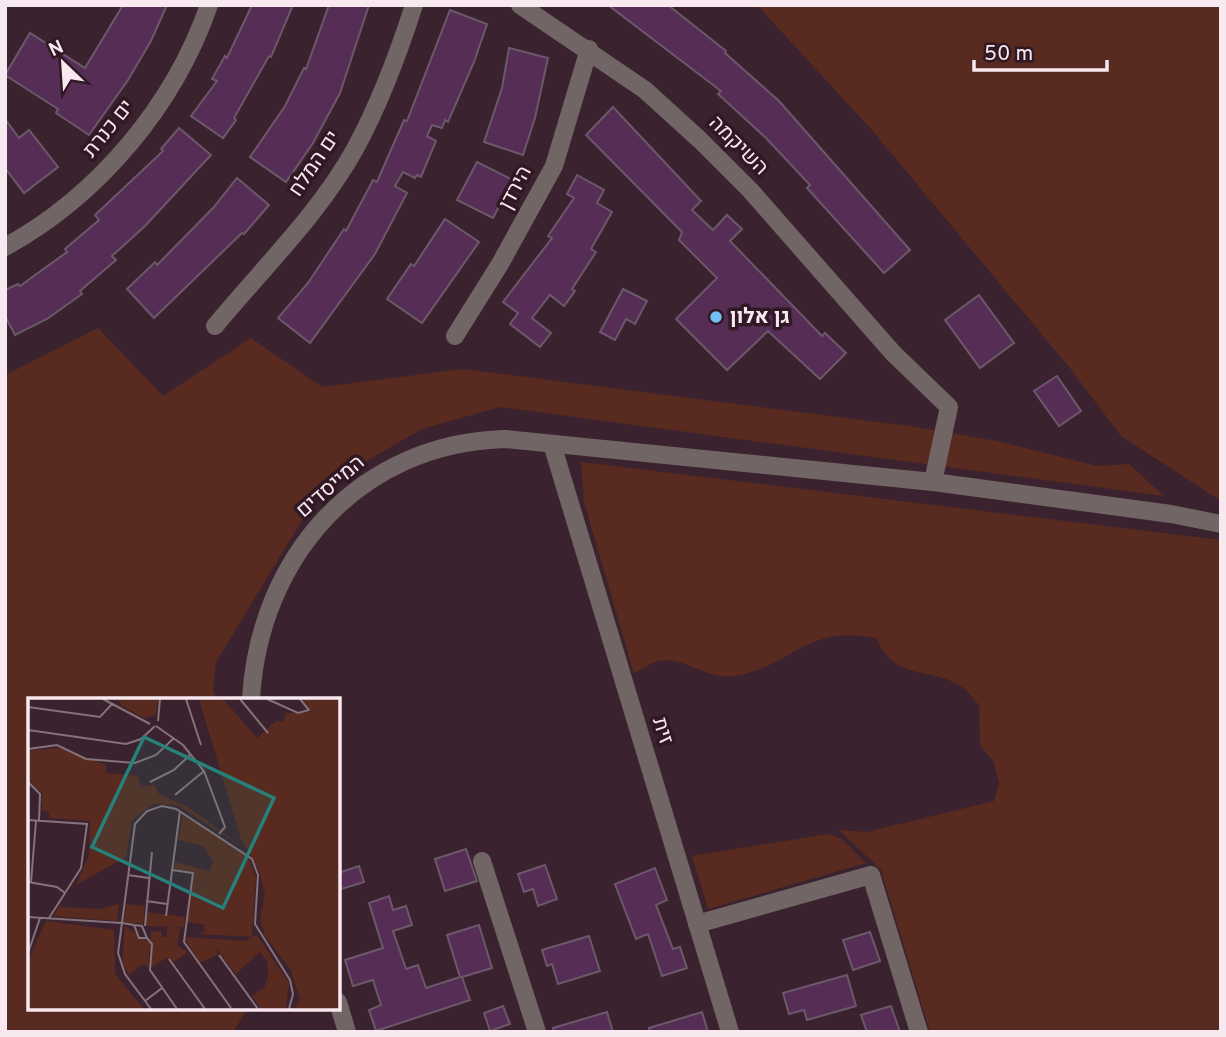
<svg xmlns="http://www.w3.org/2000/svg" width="1226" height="1037" font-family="Overpass,Heebo,sans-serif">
<rect width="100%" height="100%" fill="#3a232e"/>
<!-- green -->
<g fill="#592a1f">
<path d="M757 5H1221V501L1121 436 1069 367 871 129Z"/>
<path d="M98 328 163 396 251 338 322 387 462 369 909 426 997 441 1097 466 1129 464 1164 496 500 407 422 429 323 486 216 662 213 688 216 699H30V1007H249L233 1032H5V375Z"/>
<path d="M581 462 1221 540V1032H930L881 870 839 830 867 832 994 801 999 783 993 761 980 745 979 705C973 699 967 689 959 685 923 665 897 682 876 638 804 624 794 666 735 676 709 681 684 656 658 661 650 663 641 670 634 673L584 502Z"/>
<path d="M828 834 842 839 866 863 708 909 692 856Z"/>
</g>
<!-- building -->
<g fill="#562e55" stroke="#6c586b" stroke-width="2">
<path d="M123 5H167L151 41 128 80 89 135 56 113 58 109 5 75 30 33 85 68Z"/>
<path d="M252 5H293L271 57 269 56 234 118 236 120 223 138 191 116 217 81 212 79 225 56 227 58Z"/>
<path d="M329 5H369L340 93 313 143 286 182 250 157 285 106 304 68 306 69Z"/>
<path d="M608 5H668L726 51 725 53 779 101 910 250 884 273 807 188 810 185 766 138 718 94 721 91Z"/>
<path d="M450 10 487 24 474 62 448 122 445 120 442 128 432 125 427 136 436 141 421 177 417 175 415 178 403 172 395 186 407 193 375 254 310 343 278 318 308 283 344 229 346 231 373 180 377 182 404 120 407 121Z"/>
<path d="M509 48 548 58 535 118 523 155 484 142 502 88Z"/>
<path d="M613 107 701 201 692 210 713 230 727 215 742 229 730 241 822 336 825 333 846 353 820 379 768 331 727 370 676 319 717 278 679 240 682 232 586 135Z"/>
<path d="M5 119 19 138 29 130 58 167 24 193 5 168Z"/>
<path d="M179 128 211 155 145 226 112 256 116 260 80 291 82 294 47 319 15 335 5 316V290L18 284 20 286 67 252 65 249 99 220 95 215 163 151 161 149Z"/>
<path d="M477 162 513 180 493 218 457 200Z"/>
<path d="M577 175 604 190 597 203 612 212 591 249 596 252 572 289 575 291 564 306 550 295 532 318 551 333 540 347 510 324 518 313 503 302 552 238 548 236 574 198 567 194Z"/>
<path d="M237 178 269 205 244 234 242 233 154 318 127 289 155 262 157 265 213 208Z"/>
<path d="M445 219 479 242 422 323 387 299 411 264 414 266Z"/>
<path d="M623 289 647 301 635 324 626 319 615 340 600 332Z"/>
<path d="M979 295 1014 343 980 368 945 320Z"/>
<path d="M1057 376 1081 411 1059 426 1034 391Z"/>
<path d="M466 849 477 881 445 891 435 859Z"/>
<path d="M545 865 557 899 538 906 533 889 524 892 518 874Z"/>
<path d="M359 866 364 882 338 890V873Z"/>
<path d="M655 868 667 900 656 905 673 949 680 947 687 968 662 976 648 934 636 939 615 884Z"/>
<path d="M389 896 393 910 406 906 412 925 393 931 406 969 418 965 426 988 460 977 447 935 479 925 492 968 462 977 470 1000 376 1031 369 1010 381 1005 373 980 353 986 345 960 383 948 369 903Z"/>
<path d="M870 932 880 961 853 970 843 940Z"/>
<path d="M589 936 600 971 558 984 552 964 547 966 542 950Z"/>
<path d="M847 975 856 1006 807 1020 804 1010 789 1014 783 993Z"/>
<path d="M503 1006 510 1024 490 1031 484 1013Z"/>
<path d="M891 1006 900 1032H867L861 1015Z"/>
<path d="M607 1012 613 1032H554L553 1028Z"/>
<path d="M702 1012 708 1032H650L649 1028Z"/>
</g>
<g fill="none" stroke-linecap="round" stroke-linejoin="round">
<!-- minor -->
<g stroke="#726566" stroke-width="18">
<path d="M520 5 645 90 700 140 750 190 893 353 949 407 933 482"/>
<path d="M5 247C98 196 174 106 209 5"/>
<path d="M215 326C262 269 319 214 355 149 380 103 398 55 414 5"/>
<path d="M455 336 500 264 554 166 589 49"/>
<path d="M552 444 730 1032"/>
<path d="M251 699C259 557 359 443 505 439L933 482 1171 514 1221 524"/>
<path d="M482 861 537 1032"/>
<path d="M697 924 871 875 919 1032"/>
<path d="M338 1002 347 1032"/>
</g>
</g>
<!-- markers -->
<circle fill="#73c0f6" stroke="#301924" stroke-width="2.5" cx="716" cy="317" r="7"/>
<g text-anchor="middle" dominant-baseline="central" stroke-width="7" stroke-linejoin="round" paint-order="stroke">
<!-- street labels -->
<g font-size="21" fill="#f8e8ef" stroke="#301924">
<text transform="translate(109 129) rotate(-51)">ים כנרת</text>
<text transform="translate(738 146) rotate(45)">השיקמה</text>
<text transform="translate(315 164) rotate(-56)">ים המלח</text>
<text transform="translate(516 188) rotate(-62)">הירדן</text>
<text transform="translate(331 487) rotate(-41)">המייסדים</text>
<text transform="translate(662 731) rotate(73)">זית</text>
</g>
<!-- poi labels -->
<g font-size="21" font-weight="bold" fill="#f8e8ef" stroke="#301924" text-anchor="start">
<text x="730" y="317">גן אלון</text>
</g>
</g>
<!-- overview -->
<g transform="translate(28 698)">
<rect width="312" height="312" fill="#3a232e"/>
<path d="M90 1H130L128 17 116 20 94 8ZM171 1H195L229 40 248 23 255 24 258 15 284 14 275 1H311V311H266L272 302 263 272 237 238 232 221 237 196 230 170 213 141ZM32 50 78 67V75L110 78 113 89 126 87 131 96 161 110 215 149 149 107 126 106 104 122 98 159 48 187 61 157 62 123 21 120V114L14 113V95L0 82V53ZM155 117 220 158 228 179 224 239 169 236 176 234 177 227 159 224 166 175 146 171 147 164 182 173 185 163 175 148 150 142ZM91 206 89 223 25 218 31 209 71 211ZM98 206 117 208 115 226 96 224ZM118 214 157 219 156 229 118 228ZM18 223 86 232 87 276 116 311H0V263ZM97 228 122 245 120 270 116 266 101 277 94 264ZM139 228 152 230 149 247 160 254 144 265 140 259 122 270 123 233 134 234 133 239H139ZM229 237 261 285 258 311H233L224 298 236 290 240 278V265L232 254 208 276 187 249 190 256 172 265 158 243V239L217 243Z" fill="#592a1f"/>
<path fill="none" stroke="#86727b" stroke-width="2" d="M75 1 122 26M158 1 173 47M212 1 240 35M239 1 270 15 281 12 272 1M0 9 72 19 84 6M130 23 132 1M128 28 155 47 176 73 197 129 191 136M0 32 98 46 113 41 127 28M0 51 29 47 58 61 107 65 128 57 146 40M0 84 12 96 11 123M122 84 146 72 163 56M147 97 176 73M0 122 59 126 53 170 21 220M144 172 165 175 156 244 203 310M100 177 121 180M0 184 29 189 37 195M3 184 8 123M118 203 139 206M138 218 152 113M0 219 94 225 106 227 114 228 119 240H111L106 227M117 228 124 154M119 240 124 246 122 272 149 311M0 255 12 220M191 257 230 311M141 261 177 311M117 303 134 290M123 311 97 276 90 255 107 126 119 113 134 108 148 111 224 161 230 177 227 226 262 282 265 296 261 311"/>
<path fill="#26817b" fill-opacity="0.15" stroke="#26817b" stroke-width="3.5" d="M116 39 246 100 195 210 64 149Z"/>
<rect width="312" height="312" fill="none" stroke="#f8e8ef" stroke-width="3.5"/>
</g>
<!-- border -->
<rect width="1226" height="1037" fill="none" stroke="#f8e8ef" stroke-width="14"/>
<!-- north arrow -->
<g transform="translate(63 63) rotate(335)" stroke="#301924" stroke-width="5" paint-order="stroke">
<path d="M0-5L12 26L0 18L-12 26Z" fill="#f8e8ef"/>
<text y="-10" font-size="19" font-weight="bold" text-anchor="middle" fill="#f8e8ef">N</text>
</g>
<!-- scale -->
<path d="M974 60v10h133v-10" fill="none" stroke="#f8e8ef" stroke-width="3.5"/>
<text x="984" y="60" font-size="21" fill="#f8e8ef" stroke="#301924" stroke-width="5" paint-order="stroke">50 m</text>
</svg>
